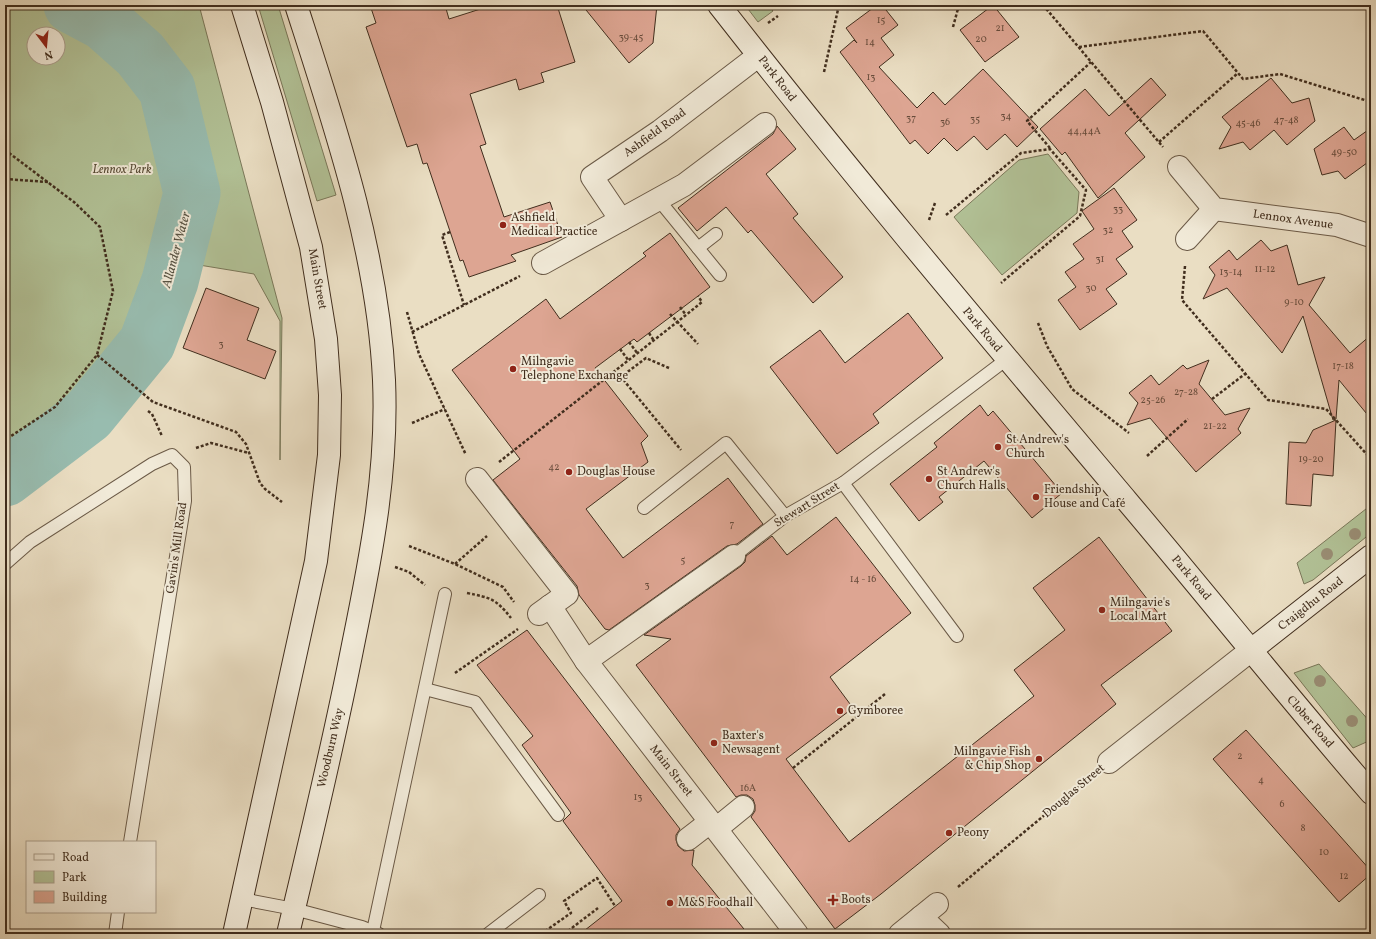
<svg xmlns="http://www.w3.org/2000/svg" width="1376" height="939" font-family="Vollkorn,serif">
<rect width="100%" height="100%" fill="#eadec3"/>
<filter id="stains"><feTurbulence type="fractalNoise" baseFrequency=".005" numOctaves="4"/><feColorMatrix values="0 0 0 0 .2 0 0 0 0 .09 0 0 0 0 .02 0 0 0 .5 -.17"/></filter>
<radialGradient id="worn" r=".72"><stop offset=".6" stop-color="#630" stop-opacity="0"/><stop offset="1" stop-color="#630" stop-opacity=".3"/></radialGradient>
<!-- green -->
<g fill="#b2c297" stroke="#7a785a" fill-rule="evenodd">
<path d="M5 5H199L282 318 280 460V321L254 274 193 264 132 398 5 474ZM34 34H58V58H34Z"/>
<path d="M258 5H278L336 195 317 201Z"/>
<path d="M745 5H768L773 11 758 22Z"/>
<path d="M1048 154 1079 192 1077 213 1002 275 954 217 1019 160Z"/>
<path d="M1371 505V533L1313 580 1304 584 1297 563Z"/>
<path d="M1319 664 1371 723V740L1353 748 1294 673Z"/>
</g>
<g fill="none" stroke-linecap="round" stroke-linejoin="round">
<!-- river -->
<path stroke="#98bcaf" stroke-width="57" d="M5 478 88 415 147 343 170 281 192 193 167 89 140 54 104 22 72 5"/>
</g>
<!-- building -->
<g fill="#dda592" stroke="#412e1e">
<path d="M370 5H445L449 19 493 5H557L575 62 541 73 544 82 519 90 516 79 470 94 486 144 480 146 504 217 550 202 562 237 511 255 516 261 469 277 463 260 460 261 427 163 423 164 417 144 407 147 366 27 376 23Z"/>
<path d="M582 5H657L653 43 629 63Z"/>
<path d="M877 5H882L898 25 881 38 894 55 879 67 917 108 933 92 945 105 983 69 1038 127 1017 147 1005 134 987 150 974 136 957 151 944 138 928 154 915 140 910 144 840 52 854 40 857 43 846 28Z"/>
<path d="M993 5 1019 37 985 62 960 30Z"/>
<path d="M1151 78 1166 95 1125 133 1145 157 1098 198 1065 152 1062 155 1040 129 1085 89 1109 116Z"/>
<path d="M1271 78 1292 103 1309 98 1315 121 1287 145 1274 130 1250 150 1243 142 1219 149 1231 127 1222 117Z"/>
<path d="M777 126 796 149 766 174 798 214 793 218 843 277 813 303 751 230 748 233 726 207 697 231 678 208 773 134Z"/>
<path d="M1344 127 1354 140 1371 128V160L1345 179 1338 171 1322 175 1314 149Z"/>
<path d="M1114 188 1137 220 1122 231 1133 247 1116 259 1127 274 1106 289 1117 304 1080 330 1058 300 1076 287 1065 272 1084 259 1073 244 1094 229 1082 211Z"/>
<path d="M670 233 710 287 637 342 634 339 595 368 648 436 641 443 648 462 586 509 623 558 728 478 763 524 737 544 727 546 609 630 605 629 579 595 577 586 493 480 520 459 452 370 546 299 560 319 646 256 643 253Z"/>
<path d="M1261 240 1271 251 1287 245 1298 285 1325 277 1309 305 1350 353 1371 335V419L1339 380 1336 419 1333 420 1303 316 1282 353 1227 288 1203 299 1215 275 1209 267 1229 250 1237 260Z"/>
<path d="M206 288 259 308 247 340 276 351 265 379 183 348Z"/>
<path d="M908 313 943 358 873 414 879 423 837 454 770 367 820 330 845 363Z"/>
<path d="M1209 360 1199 384 1225 415 1250 408 1238 429 1241 433 1196 472 1150 418 1127 425 1138 403 1129 393 1151 375 1159 385 1183 365 1187 369Z"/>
<path d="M980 405 988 416 993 411 1062 493 1032 518 984 461 939 497 943 502 919 521 890 484 937 447 934 443Z"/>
<path d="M1336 420 1333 476 1313 474 1311 506 1286 504 1289 442 1306 443 1313 430Z"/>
<path d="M836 517 911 613 830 677 853 708 786 759 849 842 1034 696 1014 670 1065 630 1033 588 1099 537 1172 631 1101 685 1116 704 881 894 835 929 751 817 755 811V805L753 799 747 795H741L736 797 636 665 671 639 644 635 741 566 745 562 746 556 772 536 787 555Z"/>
<path d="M527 630 680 829 676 835V840L678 846 684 851 694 850 692 865 748 934H580L622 901 563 821 571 813 522 745 533 736 477 665Z"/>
<path d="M1246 730 1371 871V874L1339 902 1213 759Z"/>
</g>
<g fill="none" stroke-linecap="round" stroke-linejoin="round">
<defs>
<g id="lane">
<path d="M658 199 720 275"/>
<path d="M698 248 716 234"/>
<path d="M843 483 957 636"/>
<path d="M644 508 726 443 785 516"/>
<path d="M734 556 785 516 843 483 1007 359"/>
<path d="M5 564 30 542 152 464 172 455 184 467 185 501 130 842"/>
<path d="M425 689 475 702 558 815"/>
<path d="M242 899 294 909 362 927 379 934"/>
<path d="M373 931 445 594"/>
<path d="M115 934 118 912"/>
<path d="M488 934 539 895"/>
</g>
<g id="street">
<path d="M1179 167 1214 209 1337 225 1371 236"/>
<path d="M621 220 592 177 660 131 758 56"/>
<path d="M1187 239 1214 209"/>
<path d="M543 263 684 185 765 124"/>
<path d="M477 479 567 594 539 614"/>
<path d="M550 606 586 661 797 934"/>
<path d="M586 661 734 556"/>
<path d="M1109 762 1250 651"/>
<path d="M716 829 743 807"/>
<path d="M688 839 710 822"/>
<path d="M921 917 939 934"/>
<path d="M900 934 937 904"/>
</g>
<g id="secondary">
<path d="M719 5C851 174 989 337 1127 501 1209 598 1288 697 1371 793"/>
<path d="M1250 651 1371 556"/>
<path d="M234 934 316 561 329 455 330 395 326 339 311 247 272 102 242 5"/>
<path d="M288 934C311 838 334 742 353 645 371 557 388 471 384 380 378 252 335 126 296 5"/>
</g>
</defs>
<!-- lane casing -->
<use href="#lane" stroke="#6b5a47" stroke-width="14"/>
<!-- street casing -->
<use href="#street" stroke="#6b5a47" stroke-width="24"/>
<!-- secondary casing -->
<use href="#secondary" stroke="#412e1e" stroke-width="24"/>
<!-- path -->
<g stroke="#412e1e" stroke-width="2.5" stroke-dasharray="3 2" stroke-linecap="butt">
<path d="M1043 5 1163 147"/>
<path d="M768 23 778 16"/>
<path d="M953 27 959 5"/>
<path d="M1079 47 1203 31 1243 79 1280 74 1371 102"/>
<path d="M824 72 839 5"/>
<path d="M1159 142 1238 73"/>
<path d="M1050 148 1027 121 1091 62"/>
<path d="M5 150 74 202 100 227 113 291 97 355 55 407 5 440"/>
<path d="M5 179 48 182"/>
<path d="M946 215 1021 153 1050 149 1086 190 1080 216 1001 283"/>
<path d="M929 220 935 203"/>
<path d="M450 232 442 235 464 305"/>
<path d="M1185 266 1182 300 1268 400 1326 409 1371 459"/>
<path d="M680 307 686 315"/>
<path d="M407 312 419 354 466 455"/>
<path d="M670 314 698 344"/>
<path d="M1038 323 1047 346 1072 389 1129 433"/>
<path d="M412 332 520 276"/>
<path d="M649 333 654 341"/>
<path d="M629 342 638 354"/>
<path d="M620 349 629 361"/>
<path d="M97 355 153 402 236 432 246 444 260 483 265 489 282 502"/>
<path d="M669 368 646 358 621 377 681 450"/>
<path d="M1212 399 1245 374"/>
<path d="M148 411 152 414 162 436"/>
<path d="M412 423 445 409"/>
<path d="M196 448 211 443 249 453"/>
<path d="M1147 456 1188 419"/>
<path d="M499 462 686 315 702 302 698 296"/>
<path d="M409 546 455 564 503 587 514 602"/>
<path d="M455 564 487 536"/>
<path d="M395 567 409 572 425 585"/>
<path d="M467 593C491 598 495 598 511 618"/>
<path d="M455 673 518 629"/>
<path d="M793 768 885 694"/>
<path d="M958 887 1088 779"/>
<path d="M541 934 571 913 564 901 597 878 615 906"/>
<path d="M564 934 598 908"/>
</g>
<!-- lane -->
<use href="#lane" stroke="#f1ead8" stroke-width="12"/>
<!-- street -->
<use href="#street" stroke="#f1ead8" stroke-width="22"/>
<!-- secondary -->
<use href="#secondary" stroke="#f1ead8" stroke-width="22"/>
</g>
<!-- trees -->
<g fill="#9a8e75">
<circle cx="1355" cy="534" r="6"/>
<circle cx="1327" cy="554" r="6"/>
<circle cx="1320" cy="681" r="6"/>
<circle cx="1352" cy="721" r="6"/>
</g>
<!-- markers -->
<g fill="#8f2418" stroke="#f1ead8" stroke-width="1.5">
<circle cx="503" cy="225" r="4"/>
<circle cx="513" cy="369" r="4"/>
<circle cx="998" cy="447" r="4"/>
<circle cx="569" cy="472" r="4"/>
<circle cx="929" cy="479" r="4"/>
<circle cx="1036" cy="497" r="4"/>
<circle cx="1102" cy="610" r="4"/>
<circle cx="840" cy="711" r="4"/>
<circle cx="714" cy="743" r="4"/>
<circle cx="1039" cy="759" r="4"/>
<circle cx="949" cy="833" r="4"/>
<path d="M831 894h4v4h4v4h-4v4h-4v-4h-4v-4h4z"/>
<circle cx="670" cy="903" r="4"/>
</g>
<g text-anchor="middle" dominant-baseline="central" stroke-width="4" stroke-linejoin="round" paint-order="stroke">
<!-- number labels -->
<g font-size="10" fill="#684c3b">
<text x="881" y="20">15</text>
<text x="1000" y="28">21</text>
<text x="631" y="37">39-45</text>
<text x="981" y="39">20</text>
<text x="870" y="42">14</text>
<text x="871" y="77">13</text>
<text x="1006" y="116">34</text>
<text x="911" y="118">37</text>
<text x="975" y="119">35</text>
<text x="1286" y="120">47-48</text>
<text x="945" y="122">36</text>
<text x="1248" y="123">45-46</text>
<text x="1084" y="131">44,44A</text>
<text x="1344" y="152">49-50</text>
<text x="1118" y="209">33</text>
<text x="1108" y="230">32</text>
<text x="1100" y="259">31</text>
<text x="1265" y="269">11-12</text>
<text x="1231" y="272">13-14</text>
<text x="1091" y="288">30</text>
<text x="1294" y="302">9-10</text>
<text x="221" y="344">3</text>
<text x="1343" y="366">17-18</text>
<text x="1186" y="392">27-28</text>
<text x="1153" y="400">25-26</text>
<text x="1215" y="426">21-22</text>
<text x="1311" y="459">19-20</text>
<text x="554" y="467">42</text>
<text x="732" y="524">7</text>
<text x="683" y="560">5</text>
<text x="863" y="579">14 - 16</text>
<text x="647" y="585">3</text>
<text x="1240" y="756">2</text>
<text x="1261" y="780">4</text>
<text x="748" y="788">16A</text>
<text x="638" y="797">13</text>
<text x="1282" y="804">6</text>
<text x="1303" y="828">8</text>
<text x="1324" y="852">10</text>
<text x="1344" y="876">12</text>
</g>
<!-- street labels -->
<g font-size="12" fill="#412e1e" stroke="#f1ead8">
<text transform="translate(777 79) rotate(52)">Park Road</text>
<text transform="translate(655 133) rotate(-36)">Ashfield Road</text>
<text transform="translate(1293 220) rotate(8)">Lennox Avenue</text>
<text transform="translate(317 279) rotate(80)">Main Street</text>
<text transform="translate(982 330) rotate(50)">Park Road</text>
<text transform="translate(807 505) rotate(-32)">Stewart Street</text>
<text transform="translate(177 548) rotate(-82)">Gavin's Mill Road</text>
<text transform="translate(1191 578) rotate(50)">Park Road</text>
<text transform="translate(1311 604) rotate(-38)">Craigdhu Road</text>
<text transform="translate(1310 722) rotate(49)">Clober Road</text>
<text transform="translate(331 748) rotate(-77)">Woodburn Way</text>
<text transform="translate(671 771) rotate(52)">Main Street</text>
<text transform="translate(1074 791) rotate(-40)">Douglas Street</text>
</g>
<!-- park labels -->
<g font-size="12" font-style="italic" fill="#584c36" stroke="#f1ead8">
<text x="122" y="170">Lennox Park</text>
</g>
<!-- poi labels -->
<g font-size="12" fill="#412e1e" stroke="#f1ead8" text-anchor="start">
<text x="511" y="218">Ashfield<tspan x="511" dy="14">Medical Practice</tspan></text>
<text x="521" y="362">Milngavie<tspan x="521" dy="14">Telephone Exchange</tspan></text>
<text x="1006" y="440">St Andrew's<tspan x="1006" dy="14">Church</tspan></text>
<text x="577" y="472">Douglas House</text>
<text x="937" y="472">St Andrew's<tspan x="937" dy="14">Church Halls</tspan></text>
<text x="1044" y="490">Friendship<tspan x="1044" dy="14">House and Café</tspan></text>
<text x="1110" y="603">Milngavie's<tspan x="1110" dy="14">Local Mart</tspan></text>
<text x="848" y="711">Gymboree</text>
<text x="722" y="736">Baxter's<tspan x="722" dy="14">Newsagent</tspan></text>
<text x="1031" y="752" text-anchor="end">Milngavie Fish<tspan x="1031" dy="14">&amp; Chip Shop</tspan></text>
<text x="957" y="833">Peony</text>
<text x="841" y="900">Boots</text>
<text x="678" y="903">M&amp;S Foodhall</text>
</g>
<!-- water labels -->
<g font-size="13" font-style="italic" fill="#575242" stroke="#f1ead8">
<text transform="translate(177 250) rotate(-75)">Allander Water</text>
</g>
</g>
<!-- margin -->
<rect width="1376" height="939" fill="none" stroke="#eadec3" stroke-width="20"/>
<rect x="6" y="6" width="1364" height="927" fill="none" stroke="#412e1e" stroke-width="2"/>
<rect x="10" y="10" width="1356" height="919" fill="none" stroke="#412e1e"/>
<!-- legend -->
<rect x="26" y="841" width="130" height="72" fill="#f1ead8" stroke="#ab9f8e"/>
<rect x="34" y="854" width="20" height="6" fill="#f1ead8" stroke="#ab9f8e"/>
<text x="62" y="861" font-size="12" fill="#412e1e">Road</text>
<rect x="34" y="871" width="20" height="12" fill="#b2c297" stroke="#ab9f8e"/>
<text x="62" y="881" font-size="12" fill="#412e1e">Park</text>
<rect x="34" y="891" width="20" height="12" fill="#dda592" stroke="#ab9f8e"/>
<text x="62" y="901" font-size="12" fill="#412e1e">Building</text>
<!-- north arrow -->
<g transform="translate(46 46) rotate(164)"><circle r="19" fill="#f1ead8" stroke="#ab9f8e"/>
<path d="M0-3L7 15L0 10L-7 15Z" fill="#8f2418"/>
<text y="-6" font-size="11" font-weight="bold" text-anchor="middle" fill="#412e1e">N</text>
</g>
<rect width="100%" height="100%" filter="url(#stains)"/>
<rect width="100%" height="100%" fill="url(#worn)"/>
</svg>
